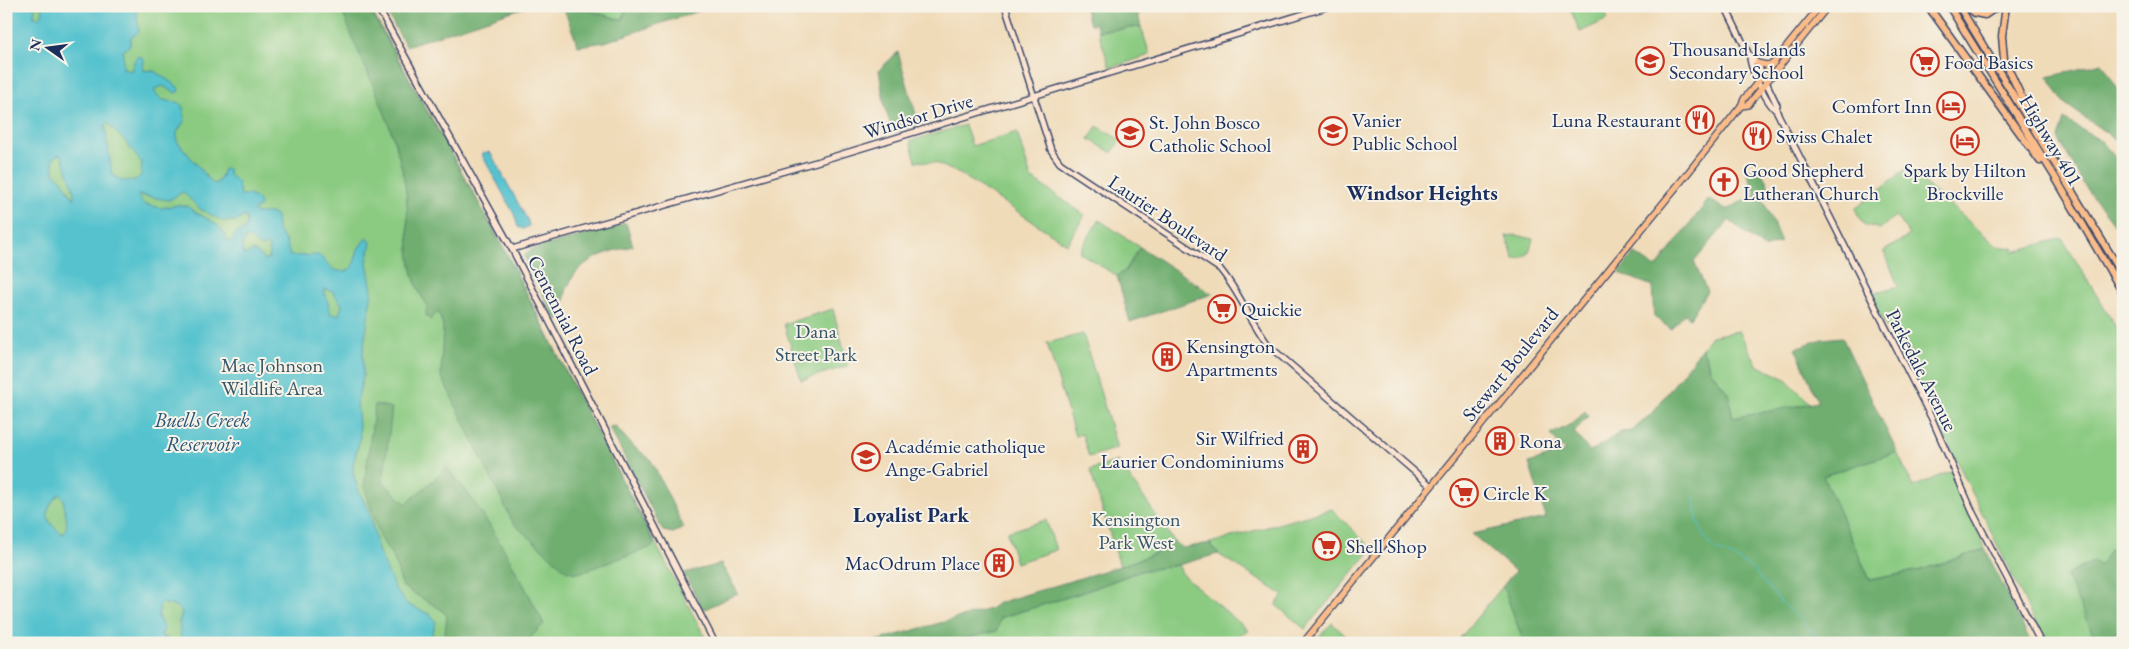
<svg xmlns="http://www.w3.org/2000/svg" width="2129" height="649" font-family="'EB Garamond',serif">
<rect width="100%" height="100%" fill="#f7f3e8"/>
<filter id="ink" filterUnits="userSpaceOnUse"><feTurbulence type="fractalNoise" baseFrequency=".02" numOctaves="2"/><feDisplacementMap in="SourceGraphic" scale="10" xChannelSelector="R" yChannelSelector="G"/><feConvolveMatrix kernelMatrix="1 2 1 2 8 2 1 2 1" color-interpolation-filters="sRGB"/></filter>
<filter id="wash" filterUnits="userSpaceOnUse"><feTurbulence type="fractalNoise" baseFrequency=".0096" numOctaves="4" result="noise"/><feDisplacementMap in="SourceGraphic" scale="20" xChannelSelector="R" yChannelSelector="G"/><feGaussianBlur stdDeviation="1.12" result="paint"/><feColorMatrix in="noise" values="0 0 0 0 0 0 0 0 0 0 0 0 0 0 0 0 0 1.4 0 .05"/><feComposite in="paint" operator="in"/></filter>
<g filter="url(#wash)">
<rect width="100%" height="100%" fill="#f0dbb9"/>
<!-- green -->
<g fill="#8aca81" stroke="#527c70">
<path d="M6 6H369L507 253 586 411 708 643H6Z"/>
<path d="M572 6H627L622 20Z"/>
<path d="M1569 6H1602L1608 19 1580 32Z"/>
<path d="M1141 27 1150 55 1110 68 1098 31Z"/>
<path d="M965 125 972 146 1017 132 1031 178 1085 215 1067 244 960 174 936 163 916 161 910 141Z"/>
<path d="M1097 126 1120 140 1112 153 1089 139Z"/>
<path d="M1907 168 1997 246 2014 248 2013 252 2062 238 2123 339V643H2045C1990 532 1940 419 1878 312L1871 294 1898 286 1884 251 1910 235 1895 216 1880 229 1863 224 1855 209Z"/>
<path d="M1099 220 1140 247 1125 271 1117 276 1079 252Z"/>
<path d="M1516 235 1533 239C1529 252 1529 259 1514 259L1506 236Z"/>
<path d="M833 309 848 366 801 380 784 324Z"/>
<path d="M1739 331 1757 365 1786 379 1811 404 1733 418 1728 393 1711 371 1702 348 1711 336Z"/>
<path d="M1083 334 1117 448 1089 457 1082 434 1075 436 1047 343Z"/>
<path d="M1897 452 1913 487 1951 471 1985 549 1921 570 1870 580 1822 476Z"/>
<path d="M1118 461 1174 541 1157 553 1120 566 1090 470Z"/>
<path d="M1332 509 1372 549 1305 629 1276 605 1283 595 1218 554 1210 543Z"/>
<path d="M1046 520 1056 550 1016 563 1007 532Z"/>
<path d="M1178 565 1183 575 1248 630 1227 643H947L961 641 999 618 1084 592 1140 571Z"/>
<path d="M1503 586 1524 643H1456Z"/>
<path d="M1332 623 1353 643H1313Z"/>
</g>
<!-- forest -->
<g fill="#6fae6f" stroke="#456e66">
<path d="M338 6H368L481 207 654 543 652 547 579 573 567 571 513 523 441 375 443 326 438 311 430 320 426 315 427 304C402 273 411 223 405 185 397 136 375 89 355 44 350 32 346 17 338 6Z"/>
<path d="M383 6H528L406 46Z"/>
<path d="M563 6H572L622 20 627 6H713L605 42 578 46Z"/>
<path d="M1084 6H1136L1141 27 1098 31 1096 24H1090Z"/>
<path d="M898 52 919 125 893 132 885 108 879 70Z"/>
<path d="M2102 63 2120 92 2123 93V147L2108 134 2064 103 2048 77Z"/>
<path d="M2064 119 2101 141 2123 166V235L2084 185 2058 138Z"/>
<path d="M1759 167 1770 188 1760 192 1781 242 1764 248 1729 220 1694 262 1707 291 1690 318 1685 314 1671 329 1654 317 1652 286 1619 273 1634 253 1656 268 1709 199 1726 210 1756 194 1747 172Z"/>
<path d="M626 223 633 246C608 252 581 258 569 284 564 293 564 308 562 318L556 320 524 256 530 250Z"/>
<path d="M1140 247 1212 294 1130 322 1117 276 1125 271Z"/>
<path d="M1842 337 1897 452 1823 476 1870 580 1921 570 1985 549 2031 643H1524L1503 586 1515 571 1472 534 1546 518 1529 463 1565 451 1550 435 1575 422 1585 411 1588 416 1574 432 1590 452 1621 432 1632 431 1653 412 1702 348 1711 371 1728 393 1733 418 1818 402 1796 348 1822 339Z"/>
<path d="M375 404 392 408 383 482 406 504 447 468C486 511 517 572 544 624L528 640 518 639V643H444L447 616 442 610 403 587 393 557 380 537 364 486Z"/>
<path d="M615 426 632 445 651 460 684 528 673 533 663 531 609 427Z"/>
<path d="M1174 541 1183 548 1210 543 1218 554 1178 565 1140 571 1084 592 1000 618 997 631 947 643H868L990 609 998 603 1120 566 1157 553Z"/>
<path d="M2123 546V629L2102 638 2093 634 2066 576 2094 561 2100 566 2110 550Z"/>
<path d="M721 564 738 593 703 610 684 573Z"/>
</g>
<!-- water -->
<g fill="#55c2ce" stroke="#387896" fill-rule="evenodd">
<path d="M6 6H35L34 17H40L43 12 41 6H136L139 32 131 37 130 45 123 51V68L131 71 136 57H142L144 60 143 70 154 71 178 87 179 91 176 93 163 86 155 89 154 91 161 99C175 105 183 94 185 120L177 132V141L212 183 216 184 221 178 224 169H228L229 175 238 182 240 195H250L259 201 260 206 254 210 255 213H271L276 216 277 229 286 242 290 256 319 255 334 270 345 272 353 267 358 249 367 237 371 243 367 262 372 290 363 352V376L357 402 360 439 353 464V473L359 492 369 510 378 550 395 589 407 604 431 615 436 622 431 638 432 643H6ZM107 123 125 141 142 163 141 175 136 180 122 181 112 174 105 125ZM59 154 62 155C65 167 76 189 74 199L61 179 54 173 53 159ZM183 192 200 209 223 221H236L245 216 247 221 245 229 235 234 232 241H227C223 221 200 218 187 206L178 205 161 208 143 204 138 195 169 200ZM246 238 251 239 261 247 268 245 270 253 269 258 264 260 258 253 253 251 243 255 242 245ZM324 289 332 291 342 305 339 315 331 314ZM59 494 64 499C63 512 71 523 63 534 44 521 43 511 59 494ZM163 603 177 607 182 613 179 622 181 641H172L161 636 164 629 158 616 160 605Z"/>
<path d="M490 152 528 221 529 226 523 229 518 227 515 216 482 155 483 153Z"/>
</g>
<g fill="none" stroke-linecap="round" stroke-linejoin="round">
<!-- stream -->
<path stroke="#55c2ce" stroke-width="1" d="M1694 496 1698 523 1708 543 1717 551 1733 557 1751 568 1779 600 1824 643"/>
</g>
</g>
<g filter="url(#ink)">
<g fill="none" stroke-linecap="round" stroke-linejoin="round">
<defs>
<g id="secondary">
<path d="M377 6 512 249 715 643"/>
<path d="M1005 6 1051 150 1060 163 1220 269C1240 293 1250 321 1269 346L1431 486"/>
<path d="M1725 6 1750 57 1757 63 1777 105 1776 110"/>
<path d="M1750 57C1750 68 1767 104 1776 110L1932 419 1973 513 2041 643"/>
<path d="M512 249 816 162 1330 6"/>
</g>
<g id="primary">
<path d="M1757 63 1766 65 1773 64"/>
<path d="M1741 106 1748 105 1828 6"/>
<path d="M1303 643 1687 174 1741 106 1744 99 1820 6"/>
</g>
<g id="highway">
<path d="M1928 6 2040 161"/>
<path d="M1949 6 2055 177 2123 293"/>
<path d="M1959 6 2123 275"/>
<path d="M1967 6 1975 13 1985 15 1998 6"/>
<path d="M2006 6 2002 36 2004 59 2026 107"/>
</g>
</defs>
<!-- secondary casing -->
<use href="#secondary" stroke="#3b496c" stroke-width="8"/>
<!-- primary casing -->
<use href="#primary" stroke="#3b496c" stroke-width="8"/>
<!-- highway casing -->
<use href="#highway" stroke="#3b496c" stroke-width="9"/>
<!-- secondary -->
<use href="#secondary" stroke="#fde4d0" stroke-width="5"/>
<!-- primary -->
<use href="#primary" stroke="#f9bc8a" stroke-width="5.5"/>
<!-- highway -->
<use href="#highway" stroke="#f9bc8a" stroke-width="6"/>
</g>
</g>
<!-- icons -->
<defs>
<symbol id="school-ring" viewBox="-11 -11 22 22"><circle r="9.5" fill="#f7f3e8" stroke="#c8321e" stroke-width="1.5"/><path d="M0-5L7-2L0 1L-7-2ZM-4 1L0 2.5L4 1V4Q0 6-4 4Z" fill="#c8321e"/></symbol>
<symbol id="supermarket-ring" viewBox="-11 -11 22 22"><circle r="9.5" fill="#f7f3e8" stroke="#c8321e" stroke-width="1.5"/><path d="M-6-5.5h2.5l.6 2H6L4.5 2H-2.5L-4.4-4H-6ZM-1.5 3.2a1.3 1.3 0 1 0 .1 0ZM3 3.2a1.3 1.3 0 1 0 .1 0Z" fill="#c8321e"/></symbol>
<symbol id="hotel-ring" viewBox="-11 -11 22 22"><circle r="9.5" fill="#f7f3e8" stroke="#c8321e" stroke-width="1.5"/><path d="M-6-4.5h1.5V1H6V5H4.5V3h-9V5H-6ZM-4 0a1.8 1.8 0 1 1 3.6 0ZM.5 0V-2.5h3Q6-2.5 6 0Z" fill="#c8321e"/></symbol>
<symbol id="restaurant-ring" viewBox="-11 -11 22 22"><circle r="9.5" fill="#f7f3e8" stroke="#c8321e" stroke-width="1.5"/><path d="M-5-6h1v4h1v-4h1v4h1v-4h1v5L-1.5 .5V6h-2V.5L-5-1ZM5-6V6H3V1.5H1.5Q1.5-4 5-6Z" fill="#c8321e"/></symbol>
<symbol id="church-ring" viewBox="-11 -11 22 22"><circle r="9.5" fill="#f7f3e8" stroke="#c8321e" stroke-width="1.5"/><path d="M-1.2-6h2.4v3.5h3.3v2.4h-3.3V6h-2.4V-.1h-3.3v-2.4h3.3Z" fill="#c8321e"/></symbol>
<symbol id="building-ring" viewBox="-11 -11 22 22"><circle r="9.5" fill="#f7f3e8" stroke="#c8321e" stroke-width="1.5"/><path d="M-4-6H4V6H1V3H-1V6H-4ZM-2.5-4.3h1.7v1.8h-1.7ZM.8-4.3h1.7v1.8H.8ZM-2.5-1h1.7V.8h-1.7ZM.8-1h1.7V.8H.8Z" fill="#c8321e"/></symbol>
</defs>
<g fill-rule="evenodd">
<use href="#school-ring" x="1634" y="45" width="32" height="32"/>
<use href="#supermarket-ring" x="1909" y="46" width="32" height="32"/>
<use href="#hotel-ring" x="1935" y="90" width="32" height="32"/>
<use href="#restaurant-ring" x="1684" y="104" width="32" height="32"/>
<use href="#school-ring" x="1317" y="115" width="32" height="32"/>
<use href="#school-ring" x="1114" y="117" width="32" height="32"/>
<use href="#restaurant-ring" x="1741" y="120" width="32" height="32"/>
<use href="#hotel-ring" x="1949" y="125" width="32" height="32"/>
<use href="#church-ring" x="1708" y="166" width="32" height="32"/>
<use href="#supermarket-ring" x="1206" y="293" width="32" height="32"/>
<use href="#building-ring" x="1151" y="341" width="32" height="32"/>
<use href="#building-ring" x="1484" y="425" width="32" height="32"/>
<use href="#building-ring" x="1287" y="433" width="32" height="32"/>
<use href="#school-ring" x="850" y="441" width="32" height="32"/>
<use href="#supermarket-ring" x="1448" y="477" width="32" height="32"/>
<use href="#supermarket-ring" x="1311" y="530" width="32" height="32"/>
<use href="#building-ring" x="983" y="547" width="32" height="32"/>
</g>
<g text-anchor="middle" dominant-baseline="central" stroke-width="4" stroke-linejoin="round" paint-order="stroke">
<!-- poi labels -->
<g font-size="20" fill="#1b2f5e" stroke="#f7f3e8" text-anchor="start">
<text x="1669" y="49">Thousand Islands<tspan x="1669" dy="23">Secondary School</tspan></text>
<text x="1944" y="62">Food Basics</text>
<text x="1932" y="106" text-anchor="end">Comfort Inn</text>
<text x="1352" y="120">Vanier<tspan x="1352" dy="23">Public School</tspan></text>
<text x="1681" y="120" text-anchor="end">Luna Restaurant</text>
<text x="1149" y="122">St. John Bosco<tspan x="1149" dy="23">Catholic School</tspan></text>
<text x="1776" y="136">Swiss Chalet</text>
<text x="1743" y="170">Good Shepherd<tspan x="1743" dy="23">Lutheran Church</tspan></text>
<text x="1965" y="170" text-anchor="middle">Spark by Hilton<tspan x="1965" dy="23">Brockville</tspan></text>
<text x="1241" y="309">Quickie</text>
<text x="1186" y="346">Kensington<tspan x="1186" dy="23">Apartments</tspan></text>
<text x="1284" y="438" text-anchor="end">Sir Wilfried<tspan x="1284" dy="23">Laurier Condominiums</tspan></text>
<text x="1519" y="441">Rona</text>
<text x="885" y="446">Académie catholique<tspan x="885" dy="23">Ange-Gabriel</tspan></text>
<text x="1483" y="493">Circle K</text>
<text x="1346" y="546">Shell Shop</text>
<text x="980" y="563" text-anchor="end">MacOdrum Place</text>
</g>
<!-- street labels -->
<g font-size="20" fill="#1b2f5e" stroke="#f7f3e8">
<text transform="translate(918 116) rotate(-17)">Windsor Drive</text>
<text transform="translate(2051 140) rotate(59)">Highway 401</text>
<text transform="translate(1168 218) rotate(34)">Laurier Boulevard</text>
<text transform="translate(563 315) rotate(63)">Centennial Road</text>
<text transform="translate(1510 364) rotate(-51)">Stewart Boulevard</text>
<text transform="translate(1922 370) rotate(63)">Parkedale Avenue</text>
</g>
<!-- park labels -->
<g font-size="20" fill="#375667" stroke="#f7f3e8">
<text x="816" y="331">Dana<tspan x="816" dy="23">Street Park</tspan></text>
<text x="272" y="365">Mac Johnson<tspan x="272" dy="23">Wildlife Area</tspan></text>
<text x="1136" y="519">Kensington<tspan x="1136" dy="23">Park West</tspan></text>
</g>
<!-- neighbourhood labels -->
<g font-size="21" font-weight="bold" fill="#1b2f5e" stroke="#f7f3e8">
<text x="1422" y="192">Windsor Heights</text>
<text x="911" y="514">Loyalist Park</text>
</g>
<!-- water labels -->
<g font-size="21" font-style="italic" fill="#2a547a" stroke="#f7f3e8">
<text x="202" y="419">Buells Creek<tspan x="202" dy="24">Reservoir</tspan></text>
</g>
</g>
<!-- margin -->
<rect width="2129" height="649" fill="none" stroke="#f7f3e8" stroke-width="25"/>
<!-- north arrow -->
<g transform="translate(48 48) rotate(284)" stroke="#f7f3e8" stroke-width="4" paint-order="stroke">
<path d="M0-4L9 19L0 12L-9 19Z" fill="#1b2f5e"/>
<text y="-8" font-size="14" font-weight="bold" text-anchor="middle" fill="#1b2f5e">N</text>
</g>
</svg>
